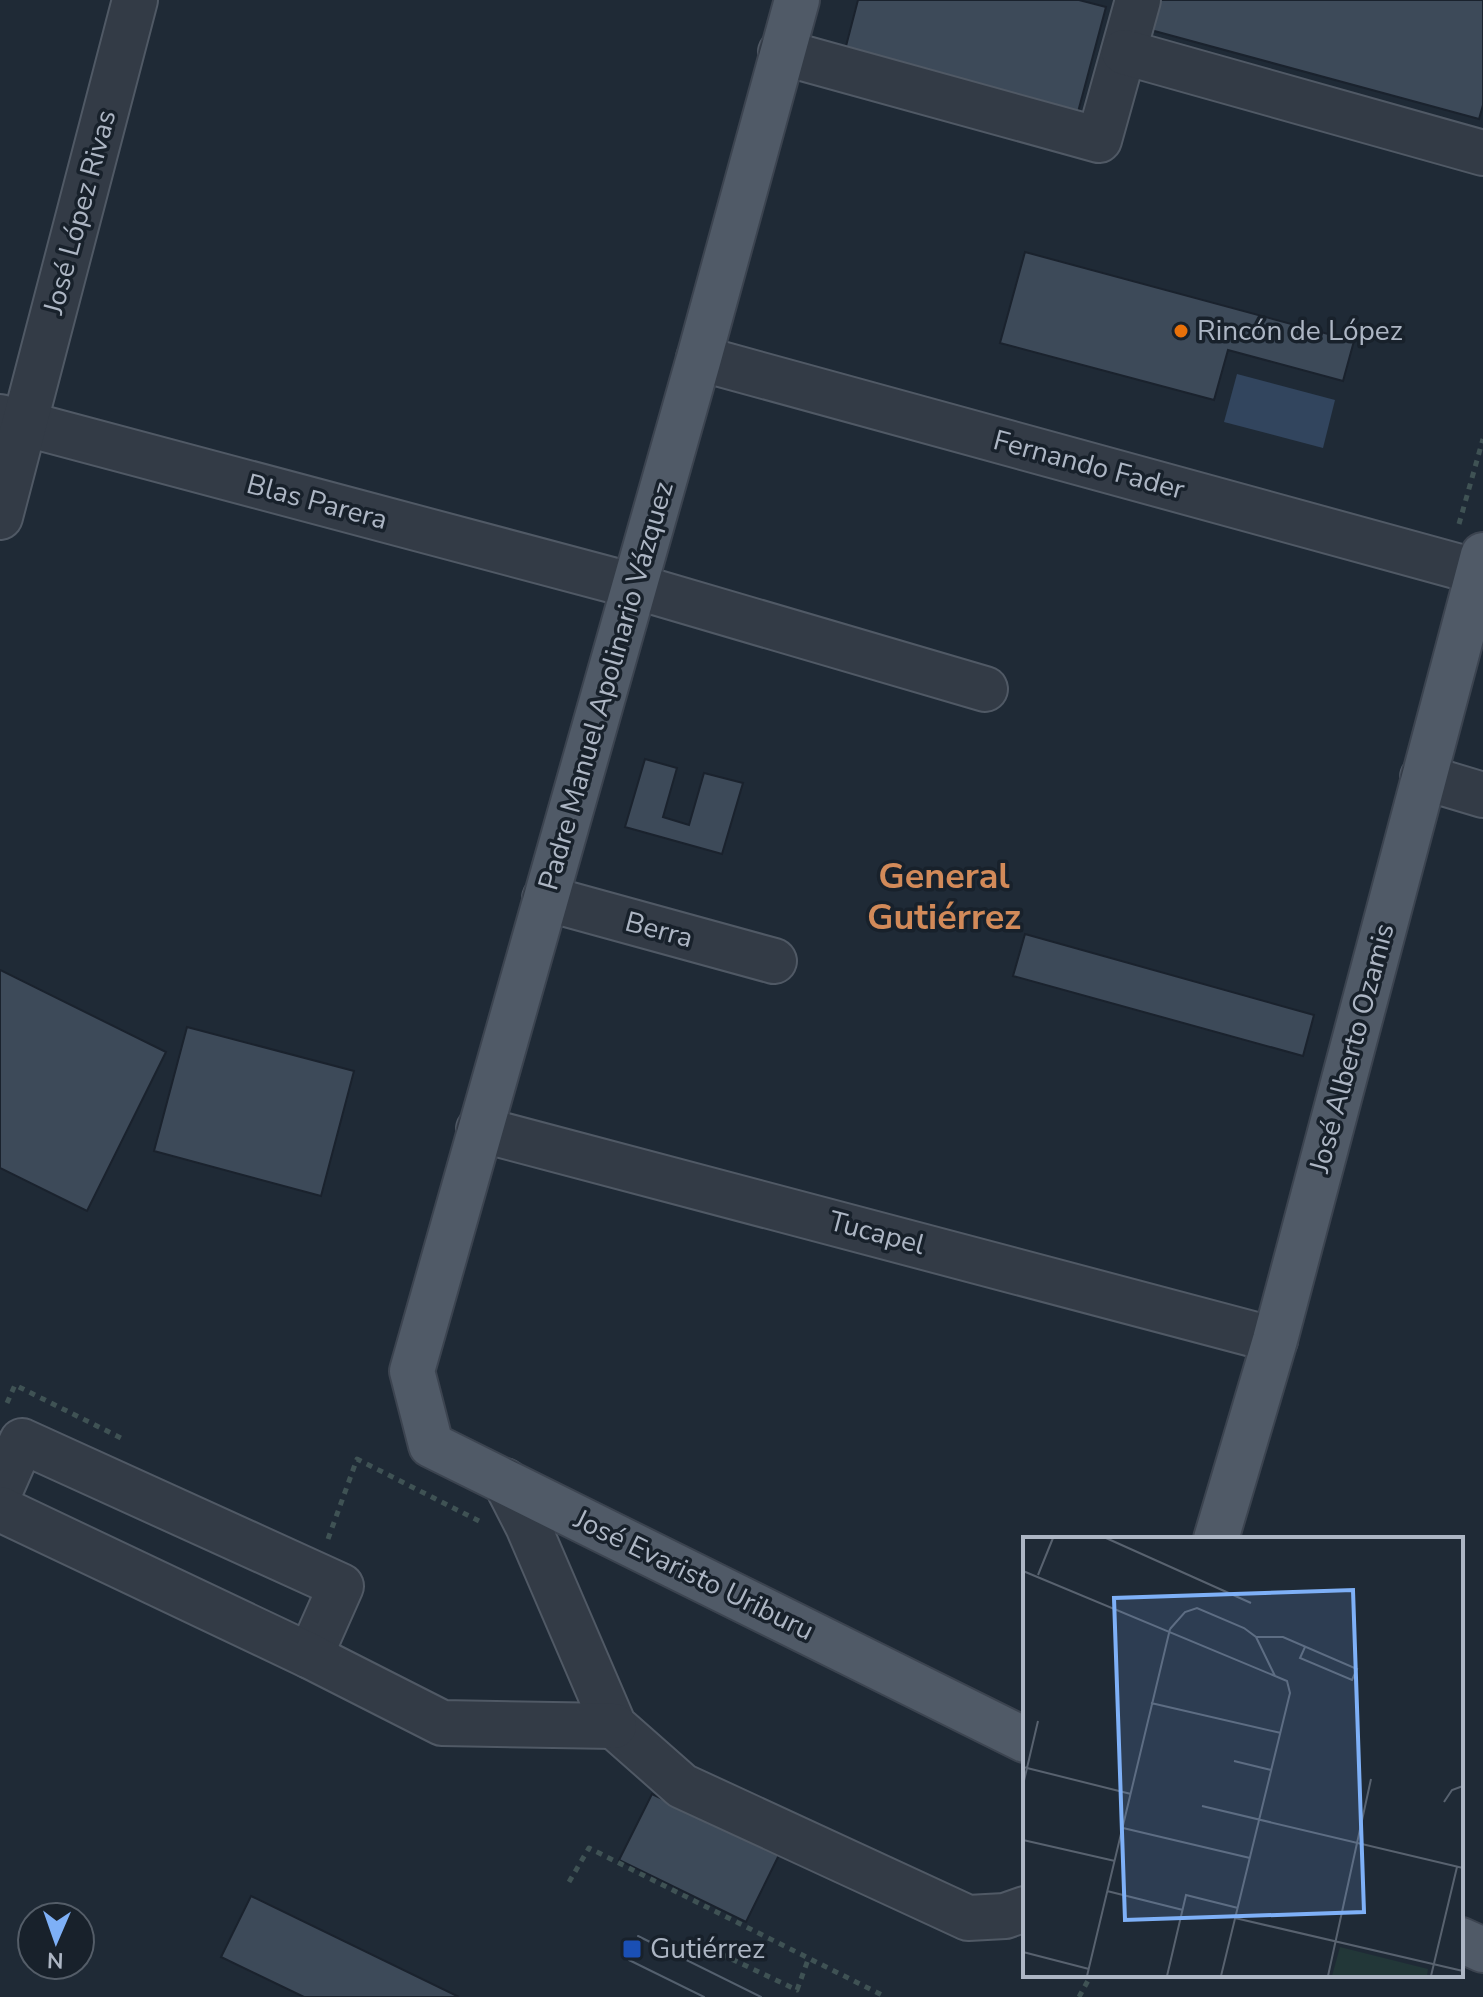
<svg xmlns="http://www.w3.org/2000/svg" width="1483" height="1997" font-family="'Nunito Sans',sans-serif">
<rect width="100%" height="100%" fill="#1f2a36"/>
<!-- water -->
<path fill="#32455e" d="M1237 374 1335 400 1323 448 1224 422Z"/>
<!-- building -->
<g fill="#3d4a59" stroke="#1a222d" stroke-width="2">
<path d="M858 0H1079L1106 7 1078 112 845 50Z"/>
<path d="M1155 0H1483V105L1479 119 1147 29Z"/>
<path d="M1025 252 1354 341 1343 381 1228 350 1214 400 1000 343Z"/>
<path d="M645 759 677 768 663 817 689 825 704 773 743 783 722 854 625 827Z"/>
<path d="M1025 934 1314 1015 1303 1056 1013 976Z"/>
<path d="M0 970 166 1052 87 1211 0 1168Z"/>
<path d="M187 1027 354 1071 321 1196 154 1151Z"/>
<path d="M652 1794 779 1855 746 1922 619 1860Z"/>
<path d="M251 1896 459 1997H304L221 1957Z"/>
</g>
<g fill="none" stroke-linecap="round" stroke-linejoin="round">
<defs>
<g id="minor">
<path d="M781 52 1099 140 1138 0"/>
<path d="M1124 52 1483 153"/>
<path d="M699 358 1478 572"/>
<path d="M0 417 634 586 985 689"/>
<path d="M0 517 135 0"/>
<path d="M1423 777 1483 795"/>
<path d="M545 898 774 961"/>
<path d="M479 1129 1275 1340"/>
<path d="M505 1481 528 1526 614 1726 682 1786 968 1918 1005 1916 1025 1909"/>
<path d="M0 1491 22 1441 341 1586 310 1656"/>
<path d="M0 1509 310 1656 442 1723 614 1726"/>
</g>
<g id="major">
<path d="M797 0 699 358 412 1371 431 1445 1025 1740"/>
<path d="M1216 1539 1275 1340 1483 555"/>
<path d="M1461 1940 1483 1950"/>
</g>
</defs>
<!-- minor casing -->
<use href="#minor" stroke="#505965" stroke-width="48"/>
<!-- major casing -->
<use href="#major" stroke="#3c4450" stroke-width="48"/>
<!-- path -->
<g stroke="#3f5254" stroke-width="5" stroke-dasharray="6 6" stroke-linecap="butt">
<path d="M1459 524 1483 439"/>
<path d="M7 1403 15 1385 125 1440"/>
<path d="M328 1539 357 1459 479 1521"/>
<path d="M569 1882 589 1848 886 1997"/>
<path d="M721 1954 797 1990 809 1957"/>
<path d="M1079 1997 1091 1975"/>
</g>
<!-- minor -->
<use href="#minor" stroke="#333b46" stroke-width="44"/>
<!-- major -->
<use href="#major" stroke="#505a67" stroke-width="44"/>
<!-- tram -->
<g stroke="#54606e" stroke-width="2">
<path d="M638 1936 761 1997"/>
<path d="M629 1960 704 1997"/>
</g>
</g>
<!-- markers -->
<circle fill="#e8710a" stroke="#18212b" stroke-width="3" cx="1181" cy="331" r="8"/>
<rect fill="#1a4fb4" stroke="#18212b" stroke-width="3" x="622" y="1939" width="20" height="20" rx="4"/>
<g text-anchor="middle" dominant-baseline="central" stroke-width="7" stroke-linejoin="round" paint-order="stroke">
<!-- street labels -->
<g font-size="28" fill="#adb6c4" stroke="#18212b">
<text transform="translate(80 212) rotate(-75)">José López Rivas</text>
<text transform="translate(1089 465) rotate(15)">Fernando Fader</text>
<text transform="translate(317 502) rotate(15)">Blas Parera</text>
<text transform="translate(606 686) rotate(-74)">Padre Manuel Apolinario Vázquez</text>
<text transform="translate(659 930) rotate(15)">Berra</text>
<text transform="translate(1352 1048) rotate(-75)">José Alberto Ozamis</text>
<text transform="translate(877 1233) rotate(15)">Tucapel</text>
<text transform="translate(694 1575) rotate(26)">José Evaristo Uriburu</text>
</g>
<!-- poi labels -->
<g font-size="28" fill="#adb6c4" stroke="#18212b" text-anchor="start">
<text x="1197" y="331">Rincón de López</text>
<text x="650" y="1949">Gutiérrez</text>
</g>
<!-- district labels -->
<g font-size="36" font-weight="bold" fill="#d28a59" stroke="#18212b">
<text x="944" y="876">General<tspan x="944" dy="41">Gutiérrez</tspan></text>
</g>
</g>
<!-- overview -->
<g transform="translate(1023 1537)">
<rect width="440" height="440" fill="#1f2a36"/>
<path d="M317 410 405 432 404 439H309Z" fill="#223738"/>
<path fill="none" stroke="#58626f" stroke-width="2" d="M83 1 228 66M0 34 264 144 267 156 198 439M15 38 30 1M147 92 162 75 174 71 221 91 233 100 252 139M233 100H260L334 132 329 143 277 121 282 110M128 166 258 196M211 224 248 233M0 230 108 257M0 248 15 184M421 265 429 253 440 249M179 269 440 331M100 291 227 321M0 303 92 324M84 354 160 373M212 381 440 434M0 415 66 432M64 439 147 92M144 439 163 358 215 371M305 439 348 242M408 439 434 330"/>
<path fill="#7eb0f7" fill-opacity="0.15" stroke="#7eb0f7" stroke-width="4" d="M330 53 341 375 102 383 91 61Z"/>
<rect width="440" height="440" fill="none" stroke="#adb6c4" stroke-width="4"/>
</g>
<!-- north arrow -->
<g transform="translate(56 1941) rotate(182)"><circle r="38" fill="#18212b" stroke="#545d68" stroke-width="2"/>
<path d="M0-6L14 30L0 20L-14 30Z" fill="#7eb0f7"/>
<text y="-12" font-size="22" font-weight="bold" text-anchor="middle" fill="#adb6c4">N</text>
</g>
</svg>
